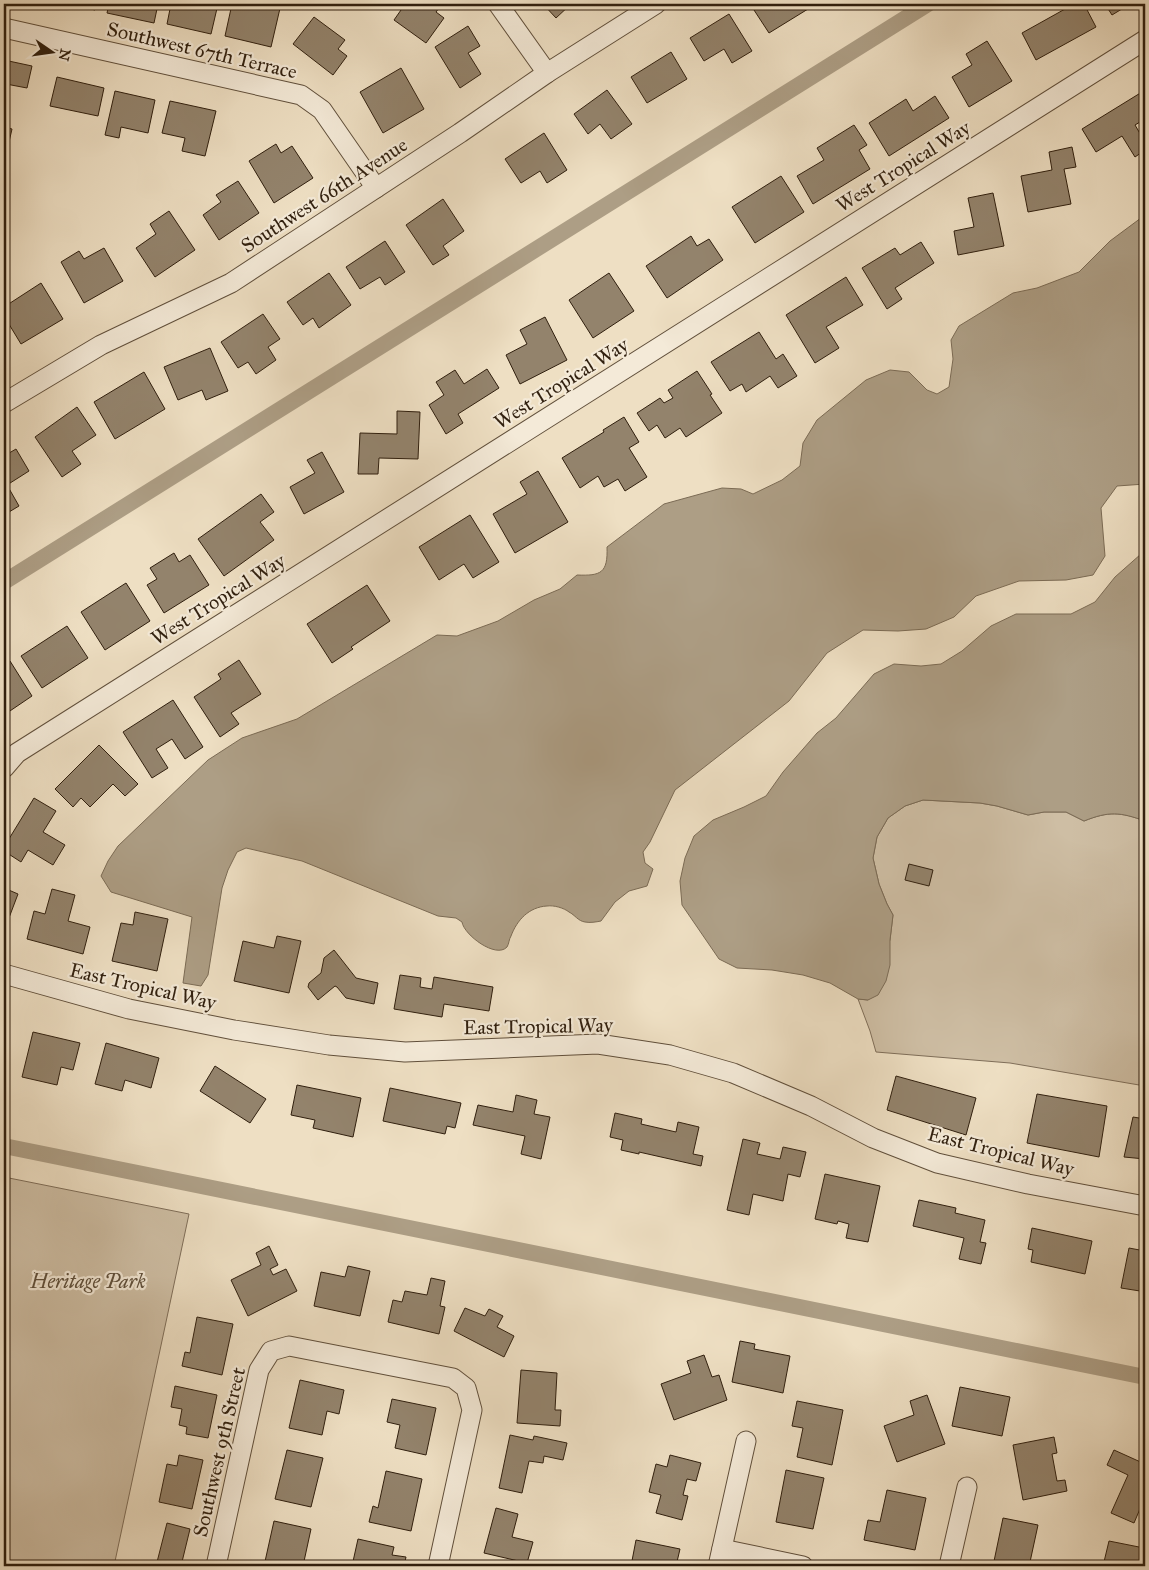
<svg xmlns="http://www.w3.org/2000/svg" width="1149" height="1570" font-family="'IM FELL Great Primer',serif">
<rect width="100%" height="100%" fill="#eedfc3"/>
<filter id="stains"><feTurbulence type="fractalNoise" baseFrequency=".004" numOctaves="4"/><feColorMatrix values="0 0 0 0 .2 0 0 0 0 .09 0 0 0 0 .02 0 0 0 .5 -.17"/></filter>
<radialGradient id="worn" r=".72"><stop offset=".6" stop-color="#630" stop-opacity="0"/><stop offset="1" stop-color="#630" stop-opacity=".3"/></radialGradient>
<!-- green -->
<g fill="#cebea4" stroke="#7f6e59">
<path d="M923 800 980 803 997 806 1028 815 1044 812H1066L1084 821C1109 811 1120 812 1145 821V1086L1010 1063 876 1052 870 1031 858 999 868 1000 890 940 893 915 887 904 879 884 873 858 877 837 888 818 905 806Z"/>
<path d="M4 1177 189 1214 114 1566H4Z"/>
</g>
<!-- water -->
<g fill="#ad9e85" stroke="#7b6b55">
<path d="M1145 215V484L1117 486 1101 508 1105 556 1093 575 1066 580 1019 581 976 596 954 617 926 629 898 631 863 630 827 653 789 701 675 790 650 842 643 852 645 863 653 869 647 886 629 891 615 902 601 921C596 922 590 923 585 922 578 921 575 915 569 912 564 908 554 905 547 906 529 907 517 920 511 936 509 939 509 944 507 947 496 959 464 935 462 922L456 918 438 916 302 861 246 848 237 852 228 870 222 888 208 975 201 986 183 983 192 917 111 892 101 876 108 861 118 846 208 760 242 738 297 719 437 635 457 636 498 621 534 600 560 589 577 575C601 576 608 573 607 547L664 504 722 488 741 489 753 494 782 480 800 466 803 443 817 420 866 380 890 370 909 372 927 390 937 394 949 387 953 359 951 340 959 326 1013 293 1037 288 1079 272 1110 241Z"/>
<path d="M1145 552V821C1120 812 1109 811 1084 821L1066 812H1044L1028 815 997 806 980 803 923 800 905 806 888 818 877 837 873 858 879 884 887 904 893 915 890 940V965L886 981 878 995 868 1000 858 999 830 983 803 975 772 970 737 968 719 959 682 905 680 881 685 858 694 836 713 820 744 807 766 796 783 772 817 733 836 718 874 674 894 664 921 666 941 664 962 651 991 626 1016 614H1071L1095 602 1115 577 1141 554Z"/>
</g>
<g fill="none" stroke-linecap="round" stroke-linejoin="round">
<!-- canal -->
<g stroke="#ad9e85" stroke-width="16">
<path d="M4 582 928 4"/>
<path d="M4 1146 1145 1377"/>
</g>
</g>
<!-- building -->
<g fill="#93836c" stroke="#301f0e">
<path d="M69 4H96L95 10Z"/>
<path d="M109 4H158L154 23 107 13Z"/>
<path d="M171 4H218L211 34 167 24Z"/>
<path d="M232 4 256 9 257 4H281L271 47 225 36Z"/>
<path d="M393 4H442L436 12 444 18 426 43 394 20 401 10Z"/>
<path d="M543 4H571L556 18Z"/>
<path d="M764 4H805L808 9 769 33 754 10Z"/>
<path d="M1074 4H1084L1096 27 1036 60 1022 33Z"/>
<path d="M1105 4H1130L1112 15Z"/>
<path d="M729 14 752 51 732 63 724 49 704 61 690 38Z"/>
<path d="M314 17 345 40 338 49 347 56 333 75 293 44Z"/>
<path d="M468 26 480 46 468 53 481 74 460 88 435 47Z"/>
<path d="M987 41 1012 81 969 107 952 77 972 65 966 54Z"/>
<path d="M671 52 687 79 647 103 631 77Z"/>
<path d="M4 60 32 66 27 88 6 84 4 96Z"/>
<path d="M401 68 424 109 383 133 360 92Z"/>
<path d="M57 77 104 88 98 116 50 106Z"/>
<path d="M607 90 632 124 611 139 600 124 588 134 574 114Z"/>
<path d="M115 91 155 100 148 133 121 127 119 138 105 135Z"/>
<path d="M1142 92 1145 98V119L1135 125 1145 142V150L1135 157 1122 136 1096 152 1082 129Z"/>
<path d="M935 96 949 118 889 156 869 123 906 99 913 111Z"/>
<path d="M170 101 216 111 205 156 182 151 185 138 162 133Z"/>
<path d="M854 125 867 145 859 150 870 169 813 204 797 176 824 160 817 148Z"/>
<path d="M4 127 12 129 6 155H4Z"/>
<path d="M544 133 567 170 547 183 540 171 521 183 505 159Z"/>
<path d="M276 144 281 153 292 146 313 178 274 203 249 161Z"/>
<path d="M1072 147 1076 167 1064 169 1071 204 1028 212 1021 176 1052 170 1049 152Z"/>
<path d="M781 176 804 212 755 243 732 207Z"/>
<path d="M238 181 259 213 219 240 203 215 221 202 216 195Z"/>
<path d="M993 193 1004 246 958 255 954 231 974 227 968 198Z"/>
<path d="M443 199 464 231 443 246 449 255 433 265 406 225Z"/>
<path d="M169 211 195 250 155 277 136 248 156 234 150 224Z"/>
<path d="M691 236 697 246 709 239 723 260 667 298 646 266Z"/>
<path d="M385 241 405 272 385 285 380 277 360 289 346 267Z"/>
<path d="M921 242 934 263 895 288 902 299 887 309 862 268 895 248 900 255Z"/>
<path d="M104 248 123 281 84 303 61 262 79 251 84 259Z"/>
<path d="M329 273 351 305 319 328 313 318 303 325 287 302Z"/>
<path d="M609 273 634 311 593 338 569 300Z"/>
<path d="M846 277 863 305 826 327 839 348 815 363 786 315Z"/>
<path d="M41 283 63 319 21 344 4 316V307Z"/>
<path d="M263 314 280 339 268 347 276 360 256 374 248 362 238 368 221 342Z"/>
<path d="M545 317 567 360 520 384 506 355 527 344 520 330Z"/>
<path d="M759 332 776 359 783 354 797 376 778 388 770 376 746 392 742 384 730 391 711 362Z"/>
<path d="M210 348 228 391 206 400 202 390 178 400 164 367Z"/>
<path d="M487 369 499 388 458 414 463 423 446 434 429 405 444 395 436 382 455 370 464 384Z"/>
<path d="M697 371 712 394 710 395 722 413 686 437 680 428 665 438 657 425 649 431 637 413 660 398 664 403 673 398 668 390Z"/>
<path d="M144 372 165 409 115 439 94 402Z"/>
<path d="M77 407 96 435 72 451 81 464 62 477 35 437Z"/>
<path d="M397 411 420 412 418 459 379 458 378 474H358L360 433 397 434Z"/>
<path d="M624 417 639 442 629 448 647 477 625 491 618 479 604 487 598 476 580 488 562 458 604 432 603 430Z"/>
<path d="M16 449 29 471 7 485 19 506 4 515V456Z"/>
<path d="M322 452 344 492 304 514 290 487 315 473 307 460Z"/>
<path d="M538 471 568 522 515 553 493 514 527 494 520 482Z"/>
<path d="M261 494 274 512 260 522 274 540 224 576 198 539Z"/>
<path d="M470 515 499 562 473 578 464 564 439 580 419 547Z"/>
<path d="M174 553 179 562 190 555 209 585 164 613 147 585 157 579 150 568Z"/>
<path d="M126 583 150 621 105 650 81 612Z"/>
<path d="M367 585 390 621 351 647 353 649 332 663 307 624Z"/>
<path d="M67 626 88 658 42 688 21 656Z"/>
<path d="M239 660 261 694 231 713 239 724 220 737 194 697 221 679 218 674Z"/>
<path d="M10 661 32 696 4 715V665Z"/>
<path d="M173 700 203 747 185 759 172 739 156 749 168 768 152 778 123 732Z"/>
<path d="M99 745 138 784 125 796 113 784 90 807 81 798 73 807 55 789Z"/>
<path d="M34 798 56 811 43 832 65 845 53 865 28 850 21 862 4 851V847Z"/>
<path d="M909 864 933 870 929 886 905 880Z"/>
<path d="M4 888 18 894 4 931Z"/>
<path d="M52 889 75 895 68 921 90 927 83 954 27 939 34 911 45 914Z"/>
<path d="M135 912 168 919 157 971 112 961 121 923 133 925Z"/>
<path d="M277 936 301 941 289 993 234 981 243 941 274 948Z"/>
<path d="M334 950 356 978 378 983 374 1004 346 998 337 987 335 986 318 1000 308 987 309 983 321 973 324 958Z"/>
<path d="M400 975 421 978 420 987 432 989 434 977 493 987 489 1011 444 1004 442 1017 394 1009Z"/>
<path d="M4 1032 9 1033 4 1059Z"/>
<path d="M33 1032 80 1043 73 1070 61 1067 57 1085 22 1077Z"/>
<path d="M106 1043 159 1058 151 1088 125 1080 122 1091 95 1084Z"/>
<path d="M215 1066 266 1099 250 1123 200 1091Z"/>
<path d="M896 1076 976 1098 966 1135 887 1110Z"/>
<path d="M297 1085 361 1098 353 1137 313 1128 315 1120 291 1115Z"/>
<path d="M390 1088 461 1103 455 1128 447 1126 445 1134 383 1121Z"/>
<path d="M1037 1094 1107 1106 1099 1157 1027 1143Z"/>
<path d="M516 1095 537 1100 534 1114 550 1117 541 1159 521 1154 525 1136 473 1125 478 1105 513 1112Z"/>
<path d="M615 1113 642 1119 641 1124 676 1132 678 1122 699 1127 693 1154 703 1156 701 1166 639 1152V1154L621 1150 623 1140 610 1137Z"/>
<path d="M1133 1117 1145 1119V1159L1124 1157Z"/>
<path d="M743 1139 760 1143 757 1154 780 1159 783 1147 806 1152 800 1177 788 1174 783 1201 753 1194 749 1215 727 1210Z"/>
<path d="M825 1174 880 1186 868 1242 846 1238 849 1224 838 1221 837 1224 815 1219Z"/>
<path d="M919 1200 956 1208 955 1213 985 1220 980 1242 986 1243 981 1264 959 1259 964 1238 913 1226Z"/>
<path d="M1032 1228 1092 1241 1085 1274 1031 1262 1033 1250 1028 1249Z"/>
<path d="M269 1246 278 1265 270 1269 273 1275 286 1269 297 1291 248 1316 231 1280 261 1265 256 1253Z"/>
<path d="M1129 1248 1145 1251V1287L1141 1286 1140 1291 1121 1288Z"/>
<path d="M348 1266 370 1271 360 1316 314 1306 321 1272 345 1277Z"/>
<path d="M431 1278 445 1281 440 1306 445 1307 439 1334 388 1322 393 1300 402 1302 405 1291 427 1295Z"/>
<path d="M465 1308 485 1316 489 1309 503 1316 497 1327 514 1336 504 1357 454 1331Z"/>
<path d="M197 1317 233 1324 222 1375 182 1366 185 1352 190 1353Z"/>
<path d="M740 1341 755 1344 754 1349 790 1356 783 1393 732 1382Z"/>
<path d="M704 1355 712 1377 719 1375 727 1400 674 1420 661 1384 691 1373 687 1361Z"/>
<path d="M521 1370 557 1373 555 1410H561L560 1426 517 1423Z"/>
<path d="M300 1380 344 1390 339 1414 327 1411 322 1435 289 1428Z"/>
<path d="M175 1386 217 1395 208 1438 186 1434 187 1427 179 1425 182 1409 171 1407Z"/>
<path d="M960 1387 1010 1397 1002 1436 952 1426Z"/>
<path d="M927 1395 945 1444 897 1462 884 1426 914 1415 910 1401Z"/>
<path d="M392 1399 436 1408 426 1455 395 1448 400 1425 387 1422Z"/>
<path d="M797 1401 843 1410 832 1465 797 1457 803 1428 792 1426Z"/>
<path d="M510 1435 533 1440 534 1436 567 1443 563 1460 544 1456 543 1463 529 1461 522 1493 499 1488Z"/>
<path d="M1054 1437 1057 1453 1052 1454 1057 1481 1065 1480 1067 1491 1023 1500 1013 1445Z"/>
<path d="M287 1450 323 1458 311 1507 275 1499Z"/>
<path d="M1114 1450 1145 1464V1497L1134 1523 1111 1513 1128 1475 1107 1465Z"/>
<path d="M179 1455 203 1460 192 1509 159 1502 167 1464 177 1466Z"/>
<path d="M670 1455 701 1463 696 1481 687 1479 683 1495 688 1496 682 1520 656 1513 661 1495 649 1492 656 1464 667 1467Z"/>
<path d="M786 1470 824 1478 813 1529 776 1522Z"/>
<path d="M386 1471 422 1479 411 1531 369 1522 373 1506 378 1508Z"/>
<path d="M887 1490 926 1498 915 1550 864 1540 868 1520 880 1522Z"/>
<path d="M496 1508 518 1514 512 1537 533 1542 527 1563 484 1553Z"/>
<path d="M1003 1518 1038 1525 1030 1562 1045 1565 1044 1566H993Z"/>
<path d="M274 1521 311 1529 303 1566H264Z"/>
<path d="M167 1523 190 1529 181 1566H156Z"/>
<path d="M358 1539 394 1547 392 1555 406 1557 404 1566H352Z"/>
<path d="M636 1540 680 1549 676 1566H631Z"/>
<path d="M1109 1541 1144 1548 1140 1566H1103Z"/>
</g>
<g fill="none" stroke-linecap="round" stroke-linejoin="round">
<defs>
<g id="street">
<path d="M498 4 547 73"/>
<path d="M4 28 301 95 322 110 376 188"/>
<path d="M4 403 101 345 231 283 460 133 547 73 656 4"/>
<path d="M4 768 17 753 1145 40"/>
<path d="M4 974 129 1009 234 1030 329 1045 405 1052 598 1044 670 1055 733 1073 811 1106 873 1138 937 1163 1028 1184 1145 1206"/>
<path d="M722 1549 803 1566"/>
<path d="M216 1566 259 1370 271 1351 289 1346 453 1378 466 1388 472 1410 438 1566"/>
<path d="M718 1566 746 1441"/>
<path d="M949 1566 967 1487"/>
</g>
</defs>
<!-- street casing -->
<use href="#street" stroke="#604f3b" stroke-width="21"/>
<!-- street -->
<use href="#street" stroke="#f4ead8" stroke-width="19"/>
</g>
<g text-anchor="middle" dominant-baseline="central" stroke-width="4.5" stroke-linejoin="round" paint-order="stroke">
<!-- street labels -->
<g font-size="20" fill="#301f0e" stroke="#f4ead8">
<text transform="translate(202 50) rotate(13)">Southwest 67th Terrace</text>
<text transform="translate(903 166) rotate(-32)">West Tropical Way</text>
<text transform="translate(324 195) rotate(-33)">Southwest 66th Avenue</text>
<text transform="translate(561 383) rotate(-32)">West Tropical Way</text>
<text transform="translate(218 599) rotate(-32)">West Tropical Way</text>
<text transform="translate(143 986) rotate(13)">East Tropical Way</text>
<text transform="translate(538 1026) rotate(-1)">East Tropical Way</text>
<text transform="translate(1001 1151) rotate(14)">East Tropical Way</text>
<text transform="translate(219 1452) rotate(-77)">Southwest 9th Street</text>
</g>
<!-- park labels -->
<g font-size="20" font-style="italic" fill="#5f4f3b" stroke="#f4ead8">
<text x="88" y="1281">Heritage Park</text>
</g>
</g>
<!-- margin -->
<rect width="1149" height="1570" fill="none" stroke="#eedfc3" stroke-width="20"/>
<rect x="5" y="5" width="1139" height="1560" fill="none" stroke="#301f0e" stroke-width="2.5"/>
<rect x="10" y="10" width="1129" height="1550" fill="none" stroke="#301f0e"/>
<!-- north arrow -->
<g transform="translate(52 52) rotate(103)" stroke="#f4ead8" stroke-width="4" paint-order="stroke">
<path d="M0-4L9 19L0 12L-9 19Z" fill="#301f0e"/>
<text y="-8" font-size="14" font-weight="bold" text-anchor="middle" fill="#301f0e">N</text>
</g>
<rect width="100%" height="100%" filter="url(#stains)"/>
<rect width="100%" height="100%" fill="url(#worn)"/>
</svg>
